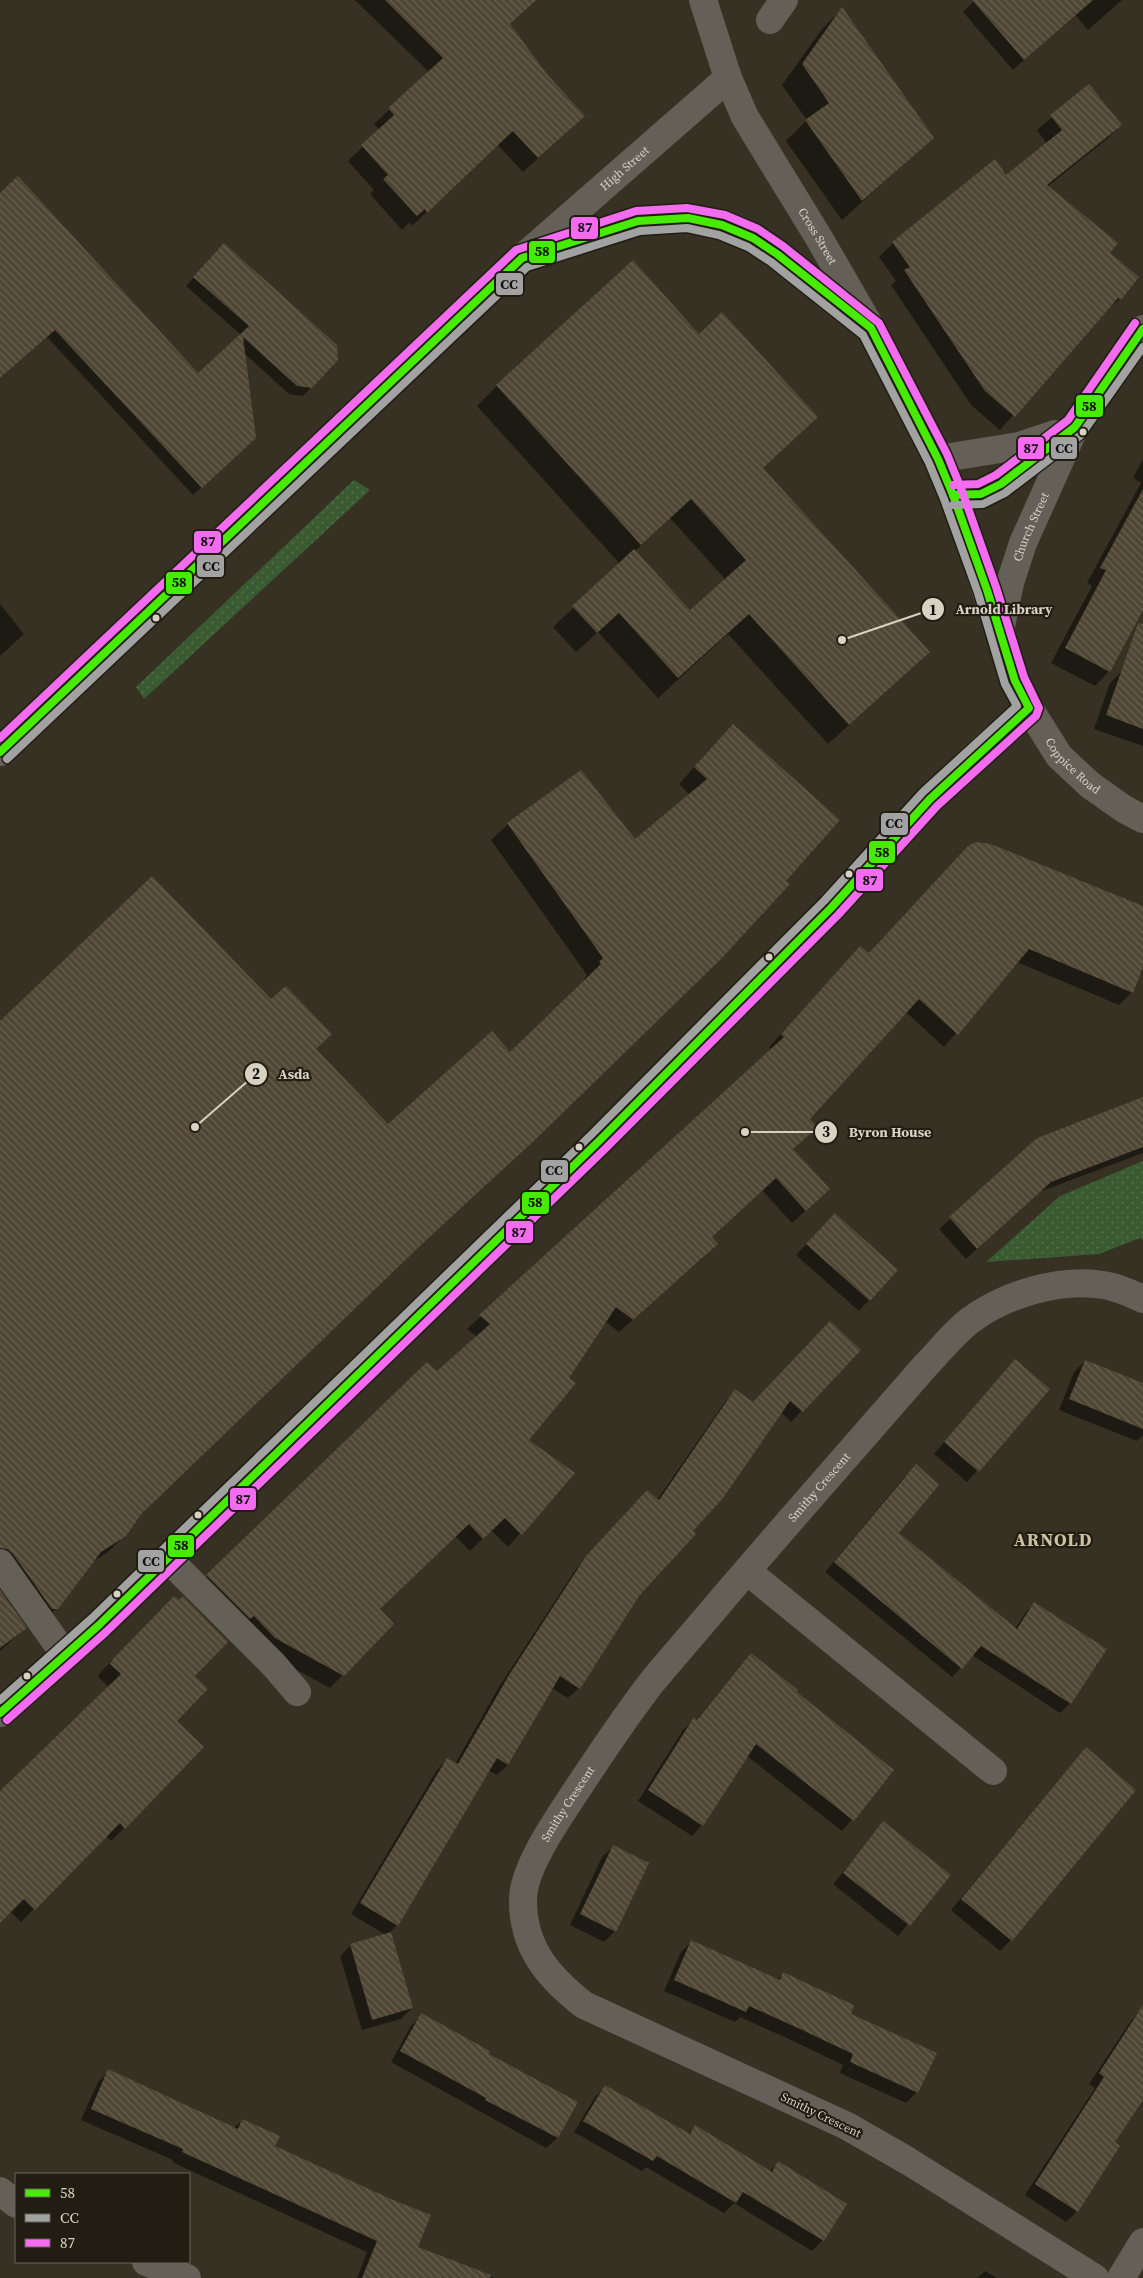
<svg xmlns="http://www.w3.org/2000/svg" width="1143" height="2278" font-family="'Source Serif 4',serif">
<defs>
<pattern id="grass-dots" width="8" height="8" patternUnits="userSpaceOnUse" patternTransform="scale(1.25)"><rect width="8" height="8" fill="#3a5a31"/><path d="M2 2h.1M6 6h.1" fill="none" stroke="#56714d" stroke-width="1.8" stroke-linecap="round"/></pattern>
<pattern id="building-back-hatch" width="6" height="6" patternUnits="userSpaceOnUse" patternTransform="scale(1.25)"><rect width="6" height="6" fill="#504634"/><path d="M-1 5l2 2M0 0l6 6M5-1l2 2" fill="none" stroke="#686050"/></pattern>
</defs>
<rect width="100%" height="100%" fill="#363123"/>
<!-- grass -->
<g fill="url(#grass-dots)">
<path d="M354 480 370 490 144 699 136 687Z"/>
<path d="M1143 1161V1240L1140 1238 1099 1254 986 1262 1060 1196Z"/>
</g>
<!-- shadow -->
<g fill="#0007" fill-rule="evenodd">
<path d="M355 0H538L509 25 569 130 523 172 498 145 412 226 410 222 402 230 370 194 374 190 348 161 380 130 374 124 429 72Z"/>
<path d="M975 0H1017L1049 37 1013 70 963 12Z"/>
<path d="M1063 0H1122L1088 30Z"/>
<path d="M842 9 933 138 842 220 786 141 807 120 782 85 822 29Z"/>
<path d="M1089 86 1121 125 1107 139 1047 187 1108 254 1120 299 1104 312 1000 430 971 405 891 285 896 281 879 257 893 243 1006 177 1047 144 1037 130Z"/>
<path d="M0 194 198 375 241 335 186 286 216 252 311 387 303 396 289 394 244 353 246 446 193 495 47 337 0 378Z"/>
<path d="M699 335 817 417 762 469 908 672 828 744 728 634 658 698 598 632 576 652 553 627 620 564 477 406 497 386ZM670 518 726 580 690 612 635 551Z"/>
<path d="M1143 459V608L1109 671 1095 686 1051 663 1092 586 1087 583 1141 483 1133 478Z"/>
<path d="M0 604 24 634 0 656Z"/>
<path d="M1123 670 1143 677V746L1094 729 1110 683Z"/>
<path d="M717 742 838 821 404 1260 140 1514 125 1535 108 1552 91 1563 57 1608 40 1624 0 1575V1023L315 1050 387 1125 510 1054 586 981 584 979 587 975 491 840 508 824 581 772 634 841 690 795 679 784Z"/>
<path d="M1143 908V966L1132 992 1119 1005 1017 962 944 1047 906 1012 809 1119 792 1150 815 1202 792 1223 762 1190 710 1237 717 1244 704 1257 619 1332 605 1321 528 1441 573 1473 508 1547 491 1530 470 1551 455 1536 378 1610 392 1624 330 1688 262 1651 194 1588 477 1337 467 1329 771 1050 769 1047 848 960 868 955Z"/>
<path d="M1143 1099V1153L1039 1192 966 1259 939 1229 1038 1139Z"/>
<path d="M824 1225 897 1270 859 1311 796 1255Z"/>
<path d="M859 1350 791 1422 781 1412 691 1531 638 1595 579 1688 568 1698 552 1688 508 1765 497 1775 488 1770 397 1925 390 1932 412 2008 401 2019 362 2030 340 1956 351 1945 386 1935 351 1914 437 1770 447 1759 455 1764 499 1687 576 1569 636 1502 657 1500 725 1402 735 1391 753 1403Z"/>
<path d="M1015 1361 1048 1390 967 1482 934 1454Z"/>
<path d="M1085 1361 1143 1385V1435L1137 1441 1059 1410 1074 1372Z"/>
<path d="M906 1475 897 1533 1015 1629 1025 1613 1034 1604 1105 1649 1070 1703 1060 1713 972 1655 952 1677 825 1572Z"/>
<path d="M0 1592 25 1628 0 1651Z"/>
<path d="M161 1610 193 1676 175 1721 124 1828 111 1841 106 1836 21 1922 10 1911 0 1922V1792L109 1687 98 1677 100 1673Z"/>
<path d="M751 1654 795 1692 893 1770 842 1831 747 1756 702 1825 692 1836 638 1801 683 1730 694 1719 696 1720Z"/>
<path d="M1086 1749 1011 1940 1000 1951 951 1910Z"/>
<path d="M884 1823 949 1875 898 1936 833 1884Z"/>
<path d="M613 1847 615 1931 604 1942 570 1925 602 1857Z"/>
<path d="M692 1941 777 1980 783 1974 849 2014 935 2053 916 2093 906 2103 840 2073 843 2065 789 2039 740 2017 735 2022 664 1991 681 1952Z"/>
<path d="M1140 2011 1143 2013V2097L1114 2143 1077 2211 1066 2222 1025 2195 1095 2088 1089 2084 1130 2022Z"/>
<path d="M422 2015 487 2055 576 2103 557 2138 546 2148 391 2062 411 2026Z"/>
<path d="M109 2071 234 2128 242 2120 273 2146 416 2248 495 2278H357L367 2252 172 2162 173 2160 81 2120 98 2082Z"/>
<path d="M606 2086 688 2134 696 2127 769 2172 779 2162 845 2204 823 2240 812 2251 734 2203 724 2213 646 2167 642 2171 574 2132 595 2097Z"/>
<path d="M985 2271 997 2278H977Z"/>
</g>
<!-- building -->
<g fill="url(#building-back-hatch)">
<path d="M385 0H537L510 24 546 73 585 116 538 158 513 131 427 213 425 209 417 216 383 179 388 175 361 145 394 115 388 108 443 58Z"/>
<path d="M972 0H1093L1024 60Z"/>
<path d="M842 7 934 138 862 201 805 120 829 103 802 64Z"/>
<path d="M1089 84 1122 125 1047 185 1118 243 1110 253 1139 277 1121 300 1118 298 1015 417 985 391 904 270 910 267 892 242 995 159 1006 175 1062 130 1050 115Z"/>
<path d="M18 176 198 373 249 326 193 277 224 243 337 345 338 360 312 388 297 386 243 337 256 438 202 488 55 330 0 378V193Z"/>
<path d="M633 260 699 334 722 312 818 417 763 468 930 652 849 725 749 614 678 678 619 613 597 633 572 606 634 549 690 610 746 560 691 499 641 545 496 385Z"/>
<path d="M1143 489V610L1110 672 1065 648 1106 570 1100 568Z"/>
<path d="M1138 623 1143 624V729L1106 715Z"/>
<path d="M733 724 840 820 786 881 790 884 721 959 538 1137 422 1244 157 1499 142 1513 126 1536 101 1552 58 1609H52L13 1554 7 1549 0 1548V1021L152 876 271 999 286 986 332 1034 316 1049 388 1124 492 1031 510 1052 601 964 599 962 603 958 507 823 581 770 635 839 707 779 694 767Z"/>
<path d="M976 842 991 844 1143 906V967L1133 993 1029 949 958 1035 919 999 810 1119 818 1127 793 1149 830 1189 806 1211 776 1178 712 1237 718 1244 633 1320 616 1307 569 1378 576 1383 529 1440 575 1473 522 1535 505 1518 483 1539 469 1524 380 1609 394 1624 344 1676 275 1638 254 1616 250 1619 206 1575 427 1362 437 1371 490 1324 479 1315 784 1037 781 1034 860 946 869 953 968 846Z"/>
<path d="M1143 1097V1147L1051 1182 977 1249 949 1217 1037 1138Z"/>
<path d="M835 1213 898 1270 870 1301 806 1244Z"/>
<path d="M830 1321 861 1350 803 1412 790 1401 723 1498 693 1531 696 1534 639 1596 580 1689 560 1676 508 1765 497 1758 398 1926 360 1903 447 1758 458 1764 509 1675 586 1556 647 1490 659 1500 735 1389 753 1402Z"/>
<path d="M1015 1359 1050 1389 979 1472 944 1442Z"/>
<path d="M1085 1360 1143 1383V1429L1069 1399Z"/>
<path d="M916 1464 939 1485 899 1533 1017 1629 1034 1602 1107 1649 1071 1704 981 1646 962 1669 834 1562Z"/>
<path d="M0 1590 27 1628 0 1648Z"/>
<path d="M174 1596 179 1600 183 1596 228 1642 195 1676 208 1689 177 1721 204 1747 125 1829 120 1823 35 1910 24 1899 0 1923V1791L121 1674 110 1664 113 1659Z"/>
<path d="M751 1653 798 1690 797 1692 894 1770 854 1821 756 1744 703 1826 648 1790 694 1717 697 1720Z"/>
<path d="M1086 1747 1136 1790 1012 1941 961 1899Z"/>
<path d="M883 1821 951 1875 910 1926 843 1873Z"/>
<path d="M613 1845 649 1863 616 1932 580 1914Z"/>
<path d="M391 1932 413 2008 372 2020 350 1944Z"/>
<path d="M691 1940 780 1980 783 1972 819 1989 854 2005 851 2014 937 2053 918 2093 850 2062 853 2054 800 2029 749 2006 746 2012 674 1980Z"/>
<path d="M1143 2005V2100L1115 2142 1120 2146 1078 2212 1035 2184 1104 2077 1099 2073Z"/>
<path d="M421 2013 490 2051 489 2054 578 2102 558 2138 485 2100 486 2098 400 2051Z"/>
<path d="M108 2069 238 2129 242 2119 280 2136 275 2146 393 2200 431 2215 418 2247 491 2275 490 2278H362L377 2241 182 2152 183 2149 91 2109Z"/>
<path d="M605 2085 690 2134 695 2125 772 2172 778 2161 847 2204 824 2241 743 2192 736 2203 657 2156 653 2161 583 2121Z"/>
</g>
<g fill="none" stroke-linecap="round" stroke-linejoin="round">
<!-- minor -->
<g stroke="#656057" stroke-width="28">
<path id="s1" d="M703 0 728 78 745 117 819 238 871 328 938 459 970 542 1015 681 1029 708 1059 756 1090 785 1124 809 1143 819"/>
<path d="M770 20 784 0"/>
<path d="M533 255 638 221 688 218 722 225 753 238 777 254 861 320"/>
<path d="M938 459 1019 446 1055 434"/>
<path d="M953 495 981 494 1001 484 1071 430"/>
<path id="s2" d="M1000 631 1010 583 1023 543 1075 427 1143 329"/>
<path id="s3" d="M0 752 522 258 728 78"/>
<path d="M168 1559 274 1665 297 1692"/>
<path d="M0 1563 65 1655"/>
<path d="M747 1571 993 1771"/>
<path d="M0 1713 99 1625 599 1141 831 908 930 799 981 750 1029 708"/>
<path d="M0 2191 16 2204"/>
<path d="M146 2262 187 2278"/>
<path id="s4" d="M1095 2278 908 2161 847 2126 584 2005C548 1977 522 1947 523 1898 524 1867 557 1820 574 1794 599 1756 624 1718 652 1682 676 1653 701 1625 725 1596 791 1519 859 1442 926 1365 940 1351 955 1331 972 1319 1007 1294 1060 1278 1103 1285 1117 1287 1130 1293 1143 1299"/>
<path d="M1121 2278 1143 2242"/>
</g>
<defs>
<g id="bus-1">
<path d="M953 495 981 494 1001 484 1075 427 1143 329"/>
<path d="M0 752 522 258 638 221 688 218 722 225 753 238 777 254 871 328 938 459 953 495 987 590 1015 681 1029 708 930 799 831 908 599 1141 99 1625 0 1713"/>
</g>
<g id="bus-2">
<path d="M953 505 983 504 1005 493 1081 435 1143 347"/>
<path d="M0 1700 92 1618 592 1134 824 901 923 792 1017 706 1005 684 978 593 944 499 929 463 863 335 771 262 748 247 719 235 687 228 640 231 527 267 7 759"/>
</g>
<g id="bus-3">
<path d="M953 485 978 484 996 475 1068 420 1135 323"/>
<path d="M0 738 516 250 636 211 687 208 725 215 758 229 783 246 879 323 947 454 962 491 996 587 1024 677 1039 708 1036 716 937 806 838 915 606 1148 106 1632 7 1720"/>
</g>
</defs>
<!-- bus-1 casing -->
<use href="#bus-1" stroke="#211d12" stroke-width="11"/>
<!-- bus-2 casing -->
<use href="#bus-2" stroke="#211d12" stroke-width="11"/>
<!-- bus-3 casing -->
<use href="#bus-3" stroke="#211d12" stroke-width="11"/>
<!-- bus-1 -->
<use href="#bus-1" stroke="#46eb00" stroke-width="8"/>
<!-- bus-2 -->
<use href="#bus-2" stroke="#a2a2a2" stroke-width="8"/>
<!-- bus-3 -->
<use href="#bus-3" stroke="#f36bee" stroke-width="8"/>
</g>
<!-- markers -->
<g fill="#d8d2c3" stroke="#211d12" stroke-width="2">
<circle cx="1083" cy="432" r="4.5"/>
<circle cx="156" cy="618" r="4.5"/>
<circle cx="849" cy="874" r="4.5"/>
<circle cx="769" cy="957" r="4.5"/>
<circle cx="579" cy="1147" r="4.5"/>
<circle cx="198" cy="1515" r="4.5"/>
<circle cx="117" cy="1594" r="4.5"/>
<circle cx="27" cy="1676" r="4.5"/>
</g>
<g text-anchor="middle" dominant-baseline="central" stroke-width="4.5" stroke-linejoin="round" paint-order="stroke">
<!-- street labels -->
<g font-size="12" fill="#d8d2c3" stroke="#211d12">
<text stroke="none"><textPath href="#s3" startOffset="855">High Street</textPath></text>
<text stroke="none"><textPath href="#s1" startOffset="264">Cross Street</textPath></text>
<text stroke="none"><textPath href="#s2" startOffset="109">Church Street</textPath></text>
<text stroke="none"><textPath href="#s1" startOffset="856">Coppice Road</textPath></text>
<text stroke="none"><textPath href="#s4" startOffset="1219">Smithy Crescent</textPath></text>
<text stroke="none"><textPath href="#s4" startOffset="814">Smithy Crescent</textPath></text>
<text transform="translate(821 2115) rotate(26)">Smithy Crescent</text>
</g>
<!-- district labels -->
<g font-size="18" font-weight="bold" letter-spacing="1" fill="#cec2a4" stroke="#211d12">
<text x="1053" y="1539">ARNOLD</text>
</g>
</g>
<!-- callouts -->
<path fill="none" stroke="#d8d2c3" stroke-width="2" d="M842 640L933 609M195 1127L256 1074M745 1132L826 1132"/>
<g fill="#d8d2c3" stroke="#211d12" stroke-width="2">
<circle cx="842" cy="640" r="5"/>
<circle cx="195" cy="1127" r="5"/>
<circle cx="745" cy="1132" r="5"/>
<circle cx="933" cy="609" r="12"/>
<circle cx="256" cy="1074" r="12"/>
<circle cx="826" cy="1132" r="12"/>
</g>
<g font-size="15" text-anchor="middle" font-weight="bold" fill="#111">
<text x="933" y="615">1</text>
<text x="256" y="1079">2</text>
<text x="826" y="1137">3</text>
</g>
<g font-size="14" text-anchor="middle" font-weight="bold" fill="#d8d2c3" stroke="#211d12" stroke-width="4.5" stroke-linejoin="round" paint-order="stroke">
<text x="1004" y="614">Arnold Library</text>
<text x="294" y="1079">Asda</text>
<text x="890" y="1137">Byron House</text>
</g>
<g stroke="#211d12" stroke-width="2">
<rect x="570" y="216" width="29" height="24" rx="5" fill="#f36bee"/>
<rect x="528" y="240" width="28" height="24" rx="5" fill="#46eb00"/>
<rect x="495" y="272" width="29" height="24" rx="5" fill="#a2a2a2"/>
<rect x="1075" y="394" width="29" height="24" rx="5" fill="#46eb00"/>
<rect x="1050" y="436" width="28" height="24" rx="5" fill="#a2a2a2"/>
<rect x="1017" y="436" width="28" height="24" rx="5" fill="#f36bee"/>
<rect x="193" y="530" width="29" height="24" rx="5" fill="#f36bee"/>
<rect x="196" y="554" width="29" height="24" rx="5" fill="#a2a2a2"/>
<rect x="165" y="571" width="28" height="24" rx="5" fill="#46eb00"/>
<rect x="880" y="812" width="29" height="24" rx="5" fill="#a2a2a2"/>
<rect x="868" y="840" width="28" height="24" rx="5" fill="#46eb00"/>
<rect x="855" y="868" width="29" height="24" rx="5" fill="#f36bee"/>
<rect x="540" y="1159" width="29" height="24" rx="5" fill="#a2a2a2"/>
<rect x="521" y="1191" width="29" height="24" rx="5" fill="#46eb00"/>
<rect x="505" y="1220" width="29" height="24" rx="5" fill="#f36bee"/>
<rect x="229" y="1487" width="28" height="24" rx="5" fill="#f36bee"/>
<rect x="167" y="1534" width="28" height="24" rx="5" fill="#46eb00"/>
<rect x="137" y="1549" width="28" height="24" rx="5" fill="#a2a2a2"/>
</g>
<g font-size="14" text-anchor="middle" font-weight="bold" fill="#111">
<text x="585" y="232">87</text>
<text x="542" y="256">58</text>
<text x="509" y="289">CC</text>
<text x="1089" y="411">58</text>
<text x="1064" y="453">CC</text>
<text x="1031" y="453">87</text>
<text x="208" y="546">87</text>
<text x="211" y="571">CC</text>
<text x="179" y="587">58</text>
<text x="894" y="828">CC</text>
<text x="882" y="857">58</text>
<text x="870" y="885">87</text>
<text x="554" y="1175">CC</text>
<text x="535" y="1207">58</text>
<text x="519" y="1237">87</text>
<text x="243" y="1504">87</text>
<text x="181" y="1550">58</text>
<text x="151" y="1566">CC</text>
</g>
<!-- legend -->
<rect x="15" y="2173" width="175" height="90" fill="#211d12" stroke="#6a6559"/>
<rect x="25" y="2189" width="25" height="8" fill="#46eb00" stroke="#6a6559"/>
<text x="60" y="2198" font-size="15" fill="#d8d2c3">58</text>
<rect x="25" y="2214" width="25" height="8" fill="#a2a2a2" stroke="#6a6559"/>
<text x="60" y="2223" font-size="15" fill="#d8d2c3">CC</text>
<rect x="25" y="2239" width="25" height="8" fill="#f36bee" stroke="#6a6559"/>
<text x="60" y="2248" font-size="15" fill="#d8d2c3">87</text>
</svg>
